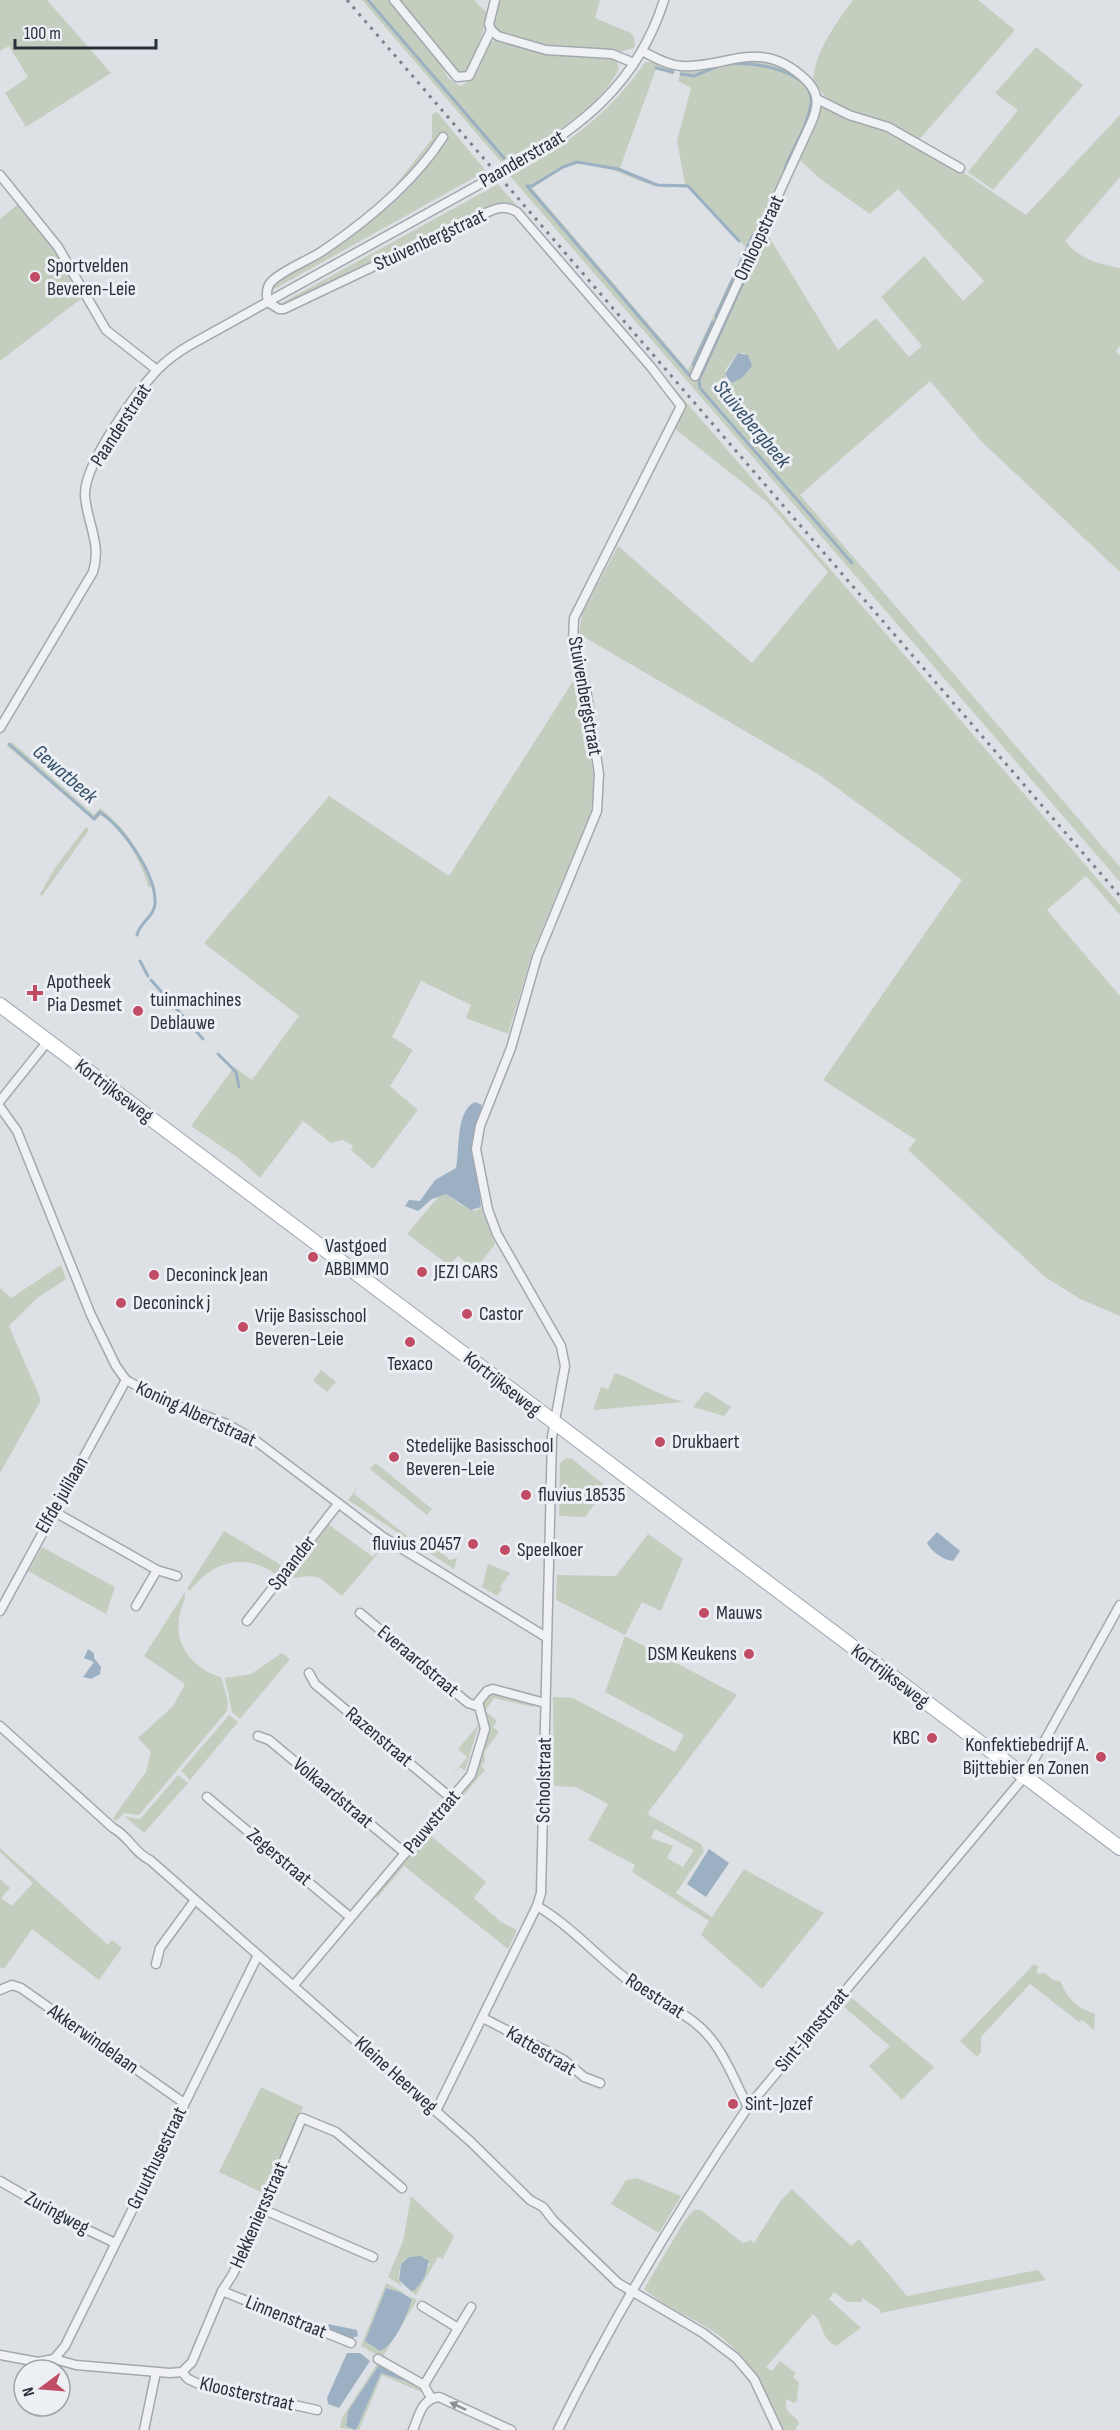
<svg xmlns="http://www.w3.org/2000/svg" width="1120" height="2430" font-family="'Sofia Sans Condensed',sans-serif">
<rect width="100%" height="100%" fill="#dde1e5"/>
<!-- green -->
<g fill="#c4cebf" fill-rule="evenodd">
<path d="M0 0H47L111 73 26 127 5 93 28 77 9 46 0 51Z"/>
<path d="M362 0H389L435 53 448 78 460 86 468 82 488 43 498 39 543 54 610 58 617 60 619 69C596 113 544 140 501 162Z"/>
<path d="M396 0H474L487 13 483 31 469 71 458 73Z"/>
<path d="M498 0H600L595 18 631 33 634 37 635 47C609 62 527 40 498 33L493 22Z"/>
<path d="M853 0H978L1015 30 918 141C881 126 836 115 813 82 814 53 836 23 853 0Z"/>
<path d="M1036 47 1083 85 993 190 968 172 1018 110 995 93Z"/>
<path d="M747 60C776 62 814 75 813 109L692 374 696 380 766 232 838 350 876 318 909 357 922 346 881 297 924 256 963 301 984 281 898 189 870 214 819 178 800 160 820 107 825 105 885 127 969 176 1026 215 1120 115V177L1065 241C1079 259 1099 264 1120 268V346L1116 351 1120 356V572L982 442 930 381 800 495 1120 867V882L510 176C565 146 610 114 645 62H657L673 69V75L656 69 620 168 657 184H685L677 141 691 88 678 81 682 70ZM577 164C607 163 629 179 656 186 668 189 679 186 689 185L730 233 746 247 688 370 532 188 563 168ZM738 353H745L729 382 726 379 725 370Z"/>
<path d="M437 112 486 171 269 292 274 282 370 219 429 153 399 186 396 184 432 139V114Z"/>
<path d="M498 184 1120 905V915L1086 876 1047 910 1120 996V1316L1080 1299 1045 1277 908 1150 916 1140 823 1080 962 880 818 774 579 634 582 614 618 546 752 663 828 572 767 502 675 429 685 406 507 205 493 206 281 307 280 304Z"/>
<path d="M18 204 54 248 82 298 0 361V219Z"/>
<path d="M577 675 594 779 591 812 533 951 508 1034 466 1018 471 1005 421 981 392 1037 413 1050 390 1086 418 1110 373 1169 351 1150 353 1146 343 1140 331 1143 303 1121 260 1178 237 1157 191 1126 234 1067 252 1080 299 1016 204 943 329 796 449 876Z"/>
<path d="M12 742 94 815 100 808C130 832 138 850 153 884L149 888C140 860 125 831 101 815L95 821 7 746Z"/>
<path d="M86 827 89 830 42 896 40 894 55 868Z"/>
<path d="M446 1194 460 1204 476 1211 481 1207 495 1244 476 1269 458 1256 449 1265 407 1234 439 1196Z"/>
<path d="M61 1265 66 1279 36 1299 9 1326 41 1400 0 1473V1288L11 1298Z"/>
<path d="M321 1370 336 1382 327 1392 313 1381Z"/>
<path d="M615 1373C639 1381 658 1396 684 1402L593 1410 601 1387 608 1389Z"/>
<path d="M706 1391 731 1407 724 1416 693 1407Z"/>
<path d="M566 1458 572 1459 607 1487 585 1517 559 1516 560 1463Z"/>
<path d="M376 1463 432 1509 427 1515 370 1469Z"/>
<path d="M359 1485 354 1494 416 1543 420 1533 418 1546 348 1500Z"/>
<path d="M328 1524 373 1557 382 1544 385 1545 342 1596 320 1578 310 1576 285 1579Z"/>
<path d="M224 1531 278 1563 283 1568 277 1575C246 1552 212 1561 190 1591L187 1589Z"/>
<path d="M648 1534 683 1559 661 1611 642 1602 625 1635 556 1600 557 1575 616 1576Z"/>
<path d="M432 1545 450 1560 457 1558 454 1569 429 1553Z"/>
<path d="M42 1547 115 1587 106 1614 28 1571Z"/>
<path d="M488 1564 510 1573 500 1587 502 1589 497 1596 482 1587Z"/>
<path d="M185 1592C186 1600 180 1610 179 1618 174 1647 196 1670 221 1677L228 1701 227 1711 139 1815 124 1813 116 1821 113 1818 146 1772 151 1752 138 1738 173 1706 185 1684 144 1656Z"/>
<path d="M625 1636 737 1695 647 1814 701 1844 704 1851 676 1893 712 1917 744 1869 824 1913 762 1989 701 1935 709 1921 632 1872 635 1865 588 1840 608 1804 576 1787 554 1786 553 1697 573 1698 675 1752 684 1735 605 1692ZM655 1829 694 1850 683 1867 667 1858 673 1846 651 1838Z"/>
<path d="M282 1653 290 1659 240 1719 232 1712 225 1678 251 1674Z"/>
<path d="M494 1693 533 1705V1707L494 1698 485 1711 497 1721 493 1727 499 1732 484 1752 485 1761 481 1766 485 1770 430 1835 486 1882 474 1898 501 1922 517 1930 508 1949 404 1866 377 1898 374 1895 472 1779 489 1728 481 1704 487 1695Z"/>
<path d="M229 1715 238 1722 190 1780 181 1771Z"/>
<path d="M479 1724 465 1771 460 1767 444 1786 467 1757 458 1749Z"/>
<path d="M178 1775 188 1783 144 1833 124 1816 139 1819 142 1817Z"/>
<path d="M0 1848 108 1945 112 1940 122 1948 99 1980 32 1929 4 1969 0 1967V1879L10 1888 1 1898 12 1906 33 1883 0 1852Z"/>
<path d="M1034 1964 1039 1967 1036 1971 1038 1974 1045 1973 1053 1980 1060 1981C1069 2000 1075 2007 1095 2014L1094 2030 1082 2020 1079 2022 1030 1984 981 2037V2052L977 2057 960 2041Z"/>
<path d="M852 1998 934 2067 902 2100 869 2066 890 2046 844 2007Z"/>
<path d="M261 2087 303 2107 265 2194 219 2172Z"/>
<path d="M637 2178 681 2196 659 2233 611 2204 626 2180Z"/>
<path d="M792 2189 851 2246 859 2239 907 2296 1038 2270 1046 2280 880 2313V2310L862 2298V2302H847L834 2292 829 2299 861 2328 836 2346C819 2337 825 2324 813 2314L766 2367 772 2371 780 2361 796 2373 793 2377 799 2382 797 2401 793 2403 787 2399C782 2415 795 2413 799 2423L795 2430H781C763 2390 751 2356 711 2330 689 2316 663 2306 644 2289L685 2220 694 2210H701L743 2243 751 2240 754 2243 781 2200Z"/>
<path d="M411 2196 454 2236 443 2259 438 2257 416 2295 410 2291 415 2290 430 2264 426 2258 409 2257 401 2263 398 2278 403 2287 388 2277 403 2241Z"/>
<path d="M386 2283 407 2294 386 2288 365 2341 380 2351C398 2342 405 2314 412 2298L407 2294 417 2300 382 2358 361 2346Z"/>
<path d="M379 2361 423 2388 421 2392 382 2375 359 2430 340 2428 342 2418ZM379 2365 408 2382 381 2373 357 2428 355 2430 346 2426 348 2411Z"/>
</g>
<!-- water -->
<g fill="#9bb0c2">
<path d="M738 353 748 355 752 366 742 378 731 383 725 374Z"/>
<path d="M475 1102 482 1105 481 1109C464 1149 478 1167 481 1207L471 1210 446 1194 432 1199 418 1211 405 1206 409 1200 420 1201 435 1180 456 1168C460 1151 455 1111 475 1102Z"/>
<path d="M937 1532 960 1551 953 1561C943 1560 931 1551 927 1543Z"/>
<path d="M88 1649 94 1653V1658L101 1667 100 1674 91 1679 83 1677 94 1662 84 1658Z"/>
<path d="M709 1849 729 1863 706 1897 687 1884Z"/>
<path d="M421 2256 429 2261 424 2278 415 2290 411 2291 399 2280 401 2264 409 2257Z"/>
<path d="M386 2288 400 2292 412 2299C407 2314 396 2344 380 2351L365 2341Z"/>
<path d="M328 2324 357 2330 358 2336 352 2338 330 2330Z"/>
<path d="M347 2353H360L370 2361 339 2408 328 2404 327 2398Z"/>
<path d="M379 2365 408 2382 381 2373 357 2428 355 2430 346 2426 348 2411Z"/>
</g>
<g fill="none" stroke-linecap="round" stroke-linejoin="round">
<!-- stream -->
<g stroke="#9bb0c2" stroke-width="3">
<path d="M368 0 504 158"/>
<path d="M728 64C751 61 814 70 811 103 808 125 793 148 785 168"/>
<path d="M656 68 673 72"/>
<path d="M681 74 694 76 716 67"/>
<path d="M756 254 699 380 700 388 852 563"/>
<path d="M716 316 753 235"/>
<path d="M693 365 713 322"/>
<path d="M690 376 527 186H532L563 167 577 162 618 169 657 185 688 186 739 241"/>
<path d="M9 744 94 819 100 812C123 828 156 873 155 903 155 916 140 922 137 935"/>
<path d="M140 961 148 976"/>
<path d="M151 980 203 1039"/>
<path d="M218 1054 236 1072 239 1087"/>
</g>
<defs>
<g id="minor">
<path d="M394 0 457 77 469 76 491 30"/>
<path d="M491 30 498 36 546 50 612 54 634 63"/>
<path d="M491 30 489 24 495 0"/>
<path d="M642 51C654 57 667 65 681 66 727 69 760 36 805 79 819 92 819 104 812 121L695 376"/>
<path d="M817 99 849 115 888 127 960 168"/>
<path d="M509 168C581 128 638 83 664 0"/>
<path d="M0 175 58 247 106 330 157 370"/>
<path d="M268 302 279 309H284L488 212C499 207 506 206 517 212L651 367 681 406 574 618 573 641 586 689 599 774 597 811 537 957 511 1048 480 1126 476 1149 488 1210 497 1234 561 1346 565 1366 552 1437 541 1893 537 1906 436 2111"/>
<path d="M268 302C266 294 266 287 272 281 286 268 308 261 324 250 368 220 414 182 443 137"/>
<path d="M0 728 93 572C102 544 87 523 85 496 83 465 136 393 157 370 167 360 178 352 190 345L491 178"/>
<path d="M0 1101 48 1041"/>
<path d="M0 1107 17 1131 91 1315 116 1366 126 1380 167 1402 227 1424 256 1441 383 1537 546 1637"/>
<path d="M53 1511 157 1570 177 1576"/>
<path d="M136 1606 157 1570"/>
<path d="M0 1611 126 1380"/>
<path d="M360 1613 468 1703 477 1706"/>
<path d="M247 1621 338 1504"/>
<path d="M309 1673 315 1684 451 1798"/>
<path d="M0 1726 113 1828C129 1836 134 1853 150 1860L471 2142 530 2200 543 2207 553 2220 618 2283 703 2333 736 2358 754 2379 778 2430"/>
<path d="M258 1736 269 1740 405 1853"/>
<path d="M207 1797 350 1917"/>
<path d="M537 1906C573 1927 600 1960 633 1984 656 2001 685 2011 705 2032 725 2053 735 2082 748 2107"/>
<path d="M156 1964 160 1948 195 1900"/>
<path d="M294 1985 471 1775 485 1729 478 1702 487 1691 493 1689 545 1703"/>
<path d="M0 1990 12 1985 21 1988 184 2103"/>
<path d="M483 2018 564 2060 584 2077 600 2083"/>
<path d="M0 2181 65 2219 115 2243"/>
<path d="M262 2209 373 2257"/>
<path d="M222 2291 351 2343"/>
<path d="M422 2306 458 2328"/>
<path d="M0 2355 38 2362 54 2359 76 2365 170 2373 182 2372 192 2362 222 2291 233 2274 267 2201 302 2118 336 2132 402 2188"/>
<path d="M54 2359 65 2346 258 1955"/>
<path d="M378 2359 424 2385"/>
<path d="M182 2372 188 2379 199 2384 317 2410"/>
<path d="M431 2398 424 2385 471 2307"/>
<path d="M144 2430 156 2372"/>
<path d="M413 2430C419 2416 421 2399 439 2397L511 2430"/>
<path d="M558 2430C613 2318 678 2210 748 2107L1025 1776 1120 1605"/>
</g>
<path id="primary" d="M0 1005 1120 1848"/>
</defs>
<!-- minor casing -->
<use href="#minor" stroke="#a3a8ae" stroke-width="11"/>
<!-- primary casing -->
<use href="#primary" stroke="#9ea6b0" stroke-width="16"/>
<!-- minor -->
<use href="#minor" stroke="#eff1f4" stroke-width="8"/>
<!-- primary -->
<use href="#primary" stroke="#fff" stroke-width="14"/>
<!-- rail -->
<path stroke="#78818d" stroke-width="3" stroke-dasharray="3 6" stroke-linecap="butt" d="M347 0 1120 896"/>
<defs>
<path id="minor-bridge" d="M491 178 509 168"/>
</defs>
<!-- minor-bridge casing -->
<use href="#minor-bridge" stroke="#a3a8ae" stroke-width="11" stroke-linecap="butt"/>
<!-- minor-bridge -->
<use href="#minor-bridge" stroke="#eff1f4" stroke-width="8"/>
</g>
<!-- one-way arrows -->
<defs><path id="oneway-solid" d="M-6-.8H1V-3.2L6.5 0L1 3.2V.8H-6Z" transform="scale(1.5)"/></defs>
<use fill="#8c9097" href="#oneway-solid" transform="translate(458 2406) rotate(-155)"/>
<!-- markers -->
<g fill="#c04d65" stroke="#eceff3" stroke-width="2">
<circle cx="35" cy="277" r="6"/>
<path d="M32 984h6v6h6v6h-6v6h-6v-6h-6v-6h6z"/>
<circle cx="138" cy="1011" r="6"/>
<circle cx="313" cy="1257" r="6"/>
<circle cx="422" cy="1272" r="6"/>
<circle cx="154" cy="1275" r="6"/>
<circle cx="121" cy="1303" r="6"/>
<circle cx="467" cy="1314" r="6"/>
<circle cx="243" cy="1327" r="6"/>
<circle cx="410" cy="1342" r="6"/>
<circle cx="660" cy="1442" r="6"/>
<circle cx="394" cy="1457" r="6"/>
<circle cx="526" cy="1495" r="6"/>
<circle cx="473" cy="1544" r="6"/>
<circle cx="505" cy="1550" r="6"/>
<circle cx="704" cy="1613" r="6"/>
<circle cx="749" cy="1654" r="6"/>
<circle cx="932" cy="1738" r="6"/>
<circle cx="1101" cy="1757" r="6"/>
<circle cx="733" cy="2104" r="6"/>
</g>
<g text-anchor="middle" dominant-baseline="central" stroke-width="6" stroke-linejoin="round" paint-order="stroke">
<!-- street labels -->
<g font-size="20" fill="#28303a" stroke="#eceff3">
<text transform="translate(522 159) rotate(-30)">Paanderstraat</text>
<text transform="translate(759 238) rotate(-65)">Omloopstraat</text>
<text transform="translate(430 240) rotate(-25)">Stuivenbergstraat</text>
<text transform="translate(121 425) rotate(-57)">Paanderstraat</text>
<text transform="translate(585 696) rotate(80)">Stuivenbergstraat</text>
<text transform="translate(114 1091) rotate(37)">Kortrijkseweg</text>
<text transform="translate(502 1384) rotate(38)">Kortrijkseweg</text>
<text transform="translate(196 1414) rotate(25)">Koning Albertstraat</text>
<text transform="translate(62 1495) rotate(-60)">Elfde julilaan</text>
<text transform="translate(292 1563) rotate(-52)">Spaander</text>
<text transform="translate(418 1661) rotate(40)">Everaardstraat</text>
<text transform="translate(890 1676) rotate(37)">Kortrijkseweg</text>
<text transform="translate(379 1737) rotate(40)">Razenstraat</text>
<text transform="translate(544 1780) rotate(-89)">Schoolstraat</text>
<text transform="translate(333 1793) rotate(40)">Volkaardstraat</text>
<text transform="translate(432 1822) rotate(-50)">Pauwstraat</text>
<text transform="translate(279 1857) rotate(40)">Zegerstraat</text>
<text transform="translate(655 1996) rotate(33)">Roestraat</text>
<text transform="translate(812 2030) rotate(-50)">Sint-Jansstraat</text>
<text transform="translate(93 2039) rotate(35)">Akkerwindelaan</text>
<text transform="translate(541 2051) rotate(31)">Kattestraat</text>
<text transform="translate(396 2075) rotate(42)">Kleine Heerweg</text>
<text transform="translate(157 2158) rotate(-64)">Gruuthusestraat</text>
<text transform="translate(57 2213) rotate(28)">Zuringweg</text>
<text transform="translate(259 2215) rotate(-66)">Hekkeniersstraat</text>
<text transform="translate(286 2317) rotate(22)">Linnenstraat</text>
<text transform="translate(247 2394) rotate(13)">Kloosterstraat</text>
</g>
<!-- poi labels -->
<g font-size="20" fill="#28303a" stroke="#eceff3" text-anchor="start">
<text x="47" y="266">Sportvelden<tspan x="47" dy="23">Beveren-Leie</tspan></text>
<text x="47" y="982">Apotheek<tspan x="47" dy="23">Pia Desmet</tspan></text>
<text x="150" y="1000">tuinmachines<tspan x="150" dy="23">Deblauwe</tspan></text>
<text x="325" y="1246">Vastgoed<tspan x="325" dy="23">ABBIMMO</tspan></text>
<text x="434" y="1272">JEZI CARS</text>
<text x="166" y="1275">Deconinck Jean</text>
<text x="133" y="1303">Deconinck j</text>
<text x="479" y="1314">Castor</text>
<text x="255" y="1316">Vrije Basisschool<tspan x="255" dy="23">Beveren-Leie</tspan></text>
<text x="410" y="1364" text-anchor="middle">Texaco</text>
<text x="672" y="1442">Drukbaert</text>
<text x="406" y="1446">Stedelijke Basisschool<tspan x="406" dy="23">Beveren-Leie</tspan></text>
<text x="538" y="1495">fluvius 18535</text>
<text x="461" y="1544" text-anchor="end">fluvius 20457</text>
<text x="517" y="1550">Speelkoer</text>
<text x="716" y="1613">Mauws</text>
<text x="737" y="1654" text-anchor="end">DSM Keukens</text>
<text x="920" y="1738" text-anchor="end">KBC</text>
<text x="1089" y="1745" text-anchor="end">Konfektiebedrijf A.<tspan x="1089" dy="23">Bijttebier en Zonen</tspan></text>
<text x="745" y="2104">Sint-Jozef</text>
</g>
<!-- water labels -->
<g font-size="21" font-style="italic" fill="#36506a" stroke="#eceff3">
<text transform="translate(752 424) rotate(50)">Stuivebergbeek</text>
<text transform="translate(65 774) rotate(41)">Gewatbeek</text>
</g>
</g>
<!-- north arrow -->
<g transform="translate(42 2388) rotate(254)"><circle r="28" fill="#eceff3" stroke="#9ea3a9" stroke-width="1.5"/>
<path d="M0-4.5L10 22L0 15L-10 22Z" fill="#c04d65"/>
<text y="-9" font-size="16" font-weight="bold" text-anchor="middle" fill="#28303a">N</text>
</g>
<!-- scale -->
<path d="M15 39v9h141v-9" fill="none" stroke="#28303a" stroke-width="3"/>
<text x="24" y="39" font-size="18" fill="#28303a" stroke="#eceff3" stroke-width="4.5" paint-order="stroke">100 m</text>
</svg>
